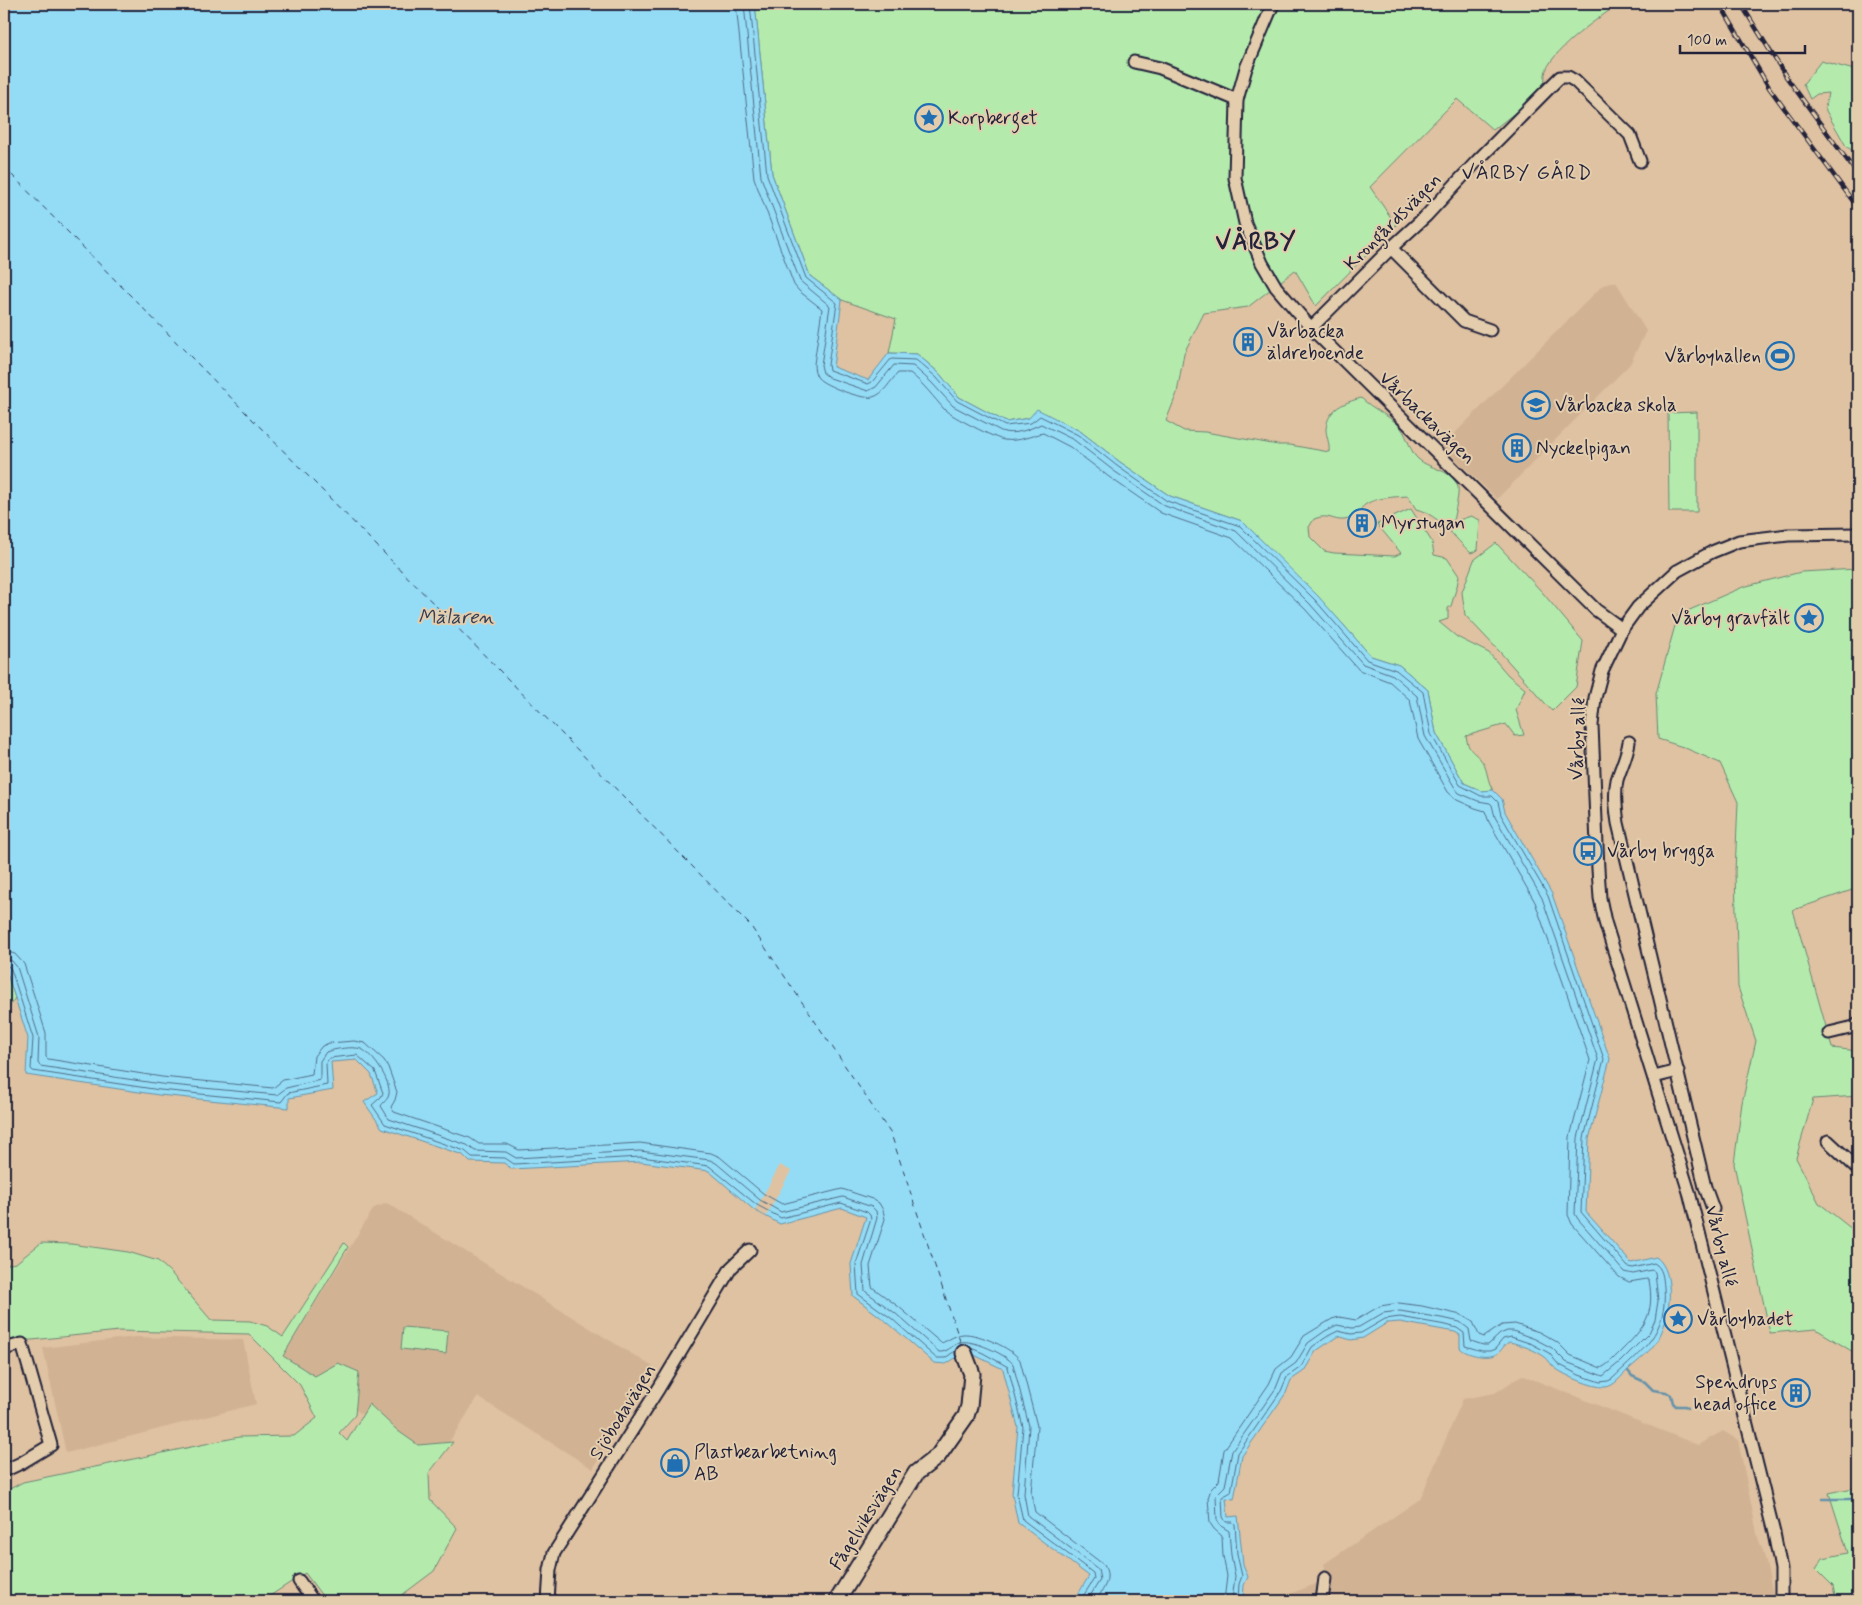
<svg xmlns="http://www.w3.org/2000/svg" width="1862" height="1605" font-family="Mynerve,sans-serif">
<rect width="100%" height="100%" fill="#dfc2a1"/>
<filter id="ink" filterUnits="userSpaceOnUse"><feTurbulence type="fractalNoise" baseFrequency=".02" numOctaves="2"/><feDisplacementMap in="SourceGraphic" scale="10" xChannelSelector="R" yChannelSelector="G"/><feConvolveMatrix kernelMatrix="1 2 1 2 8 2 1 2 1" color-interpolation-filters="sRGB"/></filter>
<g filter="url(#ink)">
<!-- built -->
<g fill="#d1b394">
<path d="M1616 282 1646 331 1630 364 1497 499 1442 446 1603 285Z"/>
<path d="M387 1203 653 1367 593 1469 478 1397 433 1467 283 1356 374 1208Z"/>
<path d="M135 1337 243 1340 256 1404 66 1453 43 1348Z"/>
<path d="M1522 1375 1698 1445 1723 1431 1738 1440 1758 1538 1764 1554 1773 1594 1771 1601H1271L1329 1579 1324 1564 1420 1499 1463 1399 1495 1393Z"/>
</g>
<!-- green -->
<g fill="#b4ebad" stroke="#6b8674">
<path d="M755 4H1619C1597 19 1557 46 1546 70 1544 75 1545 83 1545 89L1493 130 1457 99 1370 187 1396 225 1316 306 1295 270 1248 307 1204 313 1184 353 1177 393 1166 421 1184 431 1205 432 1278 445H1290L1329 452C1330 443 1326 436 1326 429 1328 408 1344 403 1361 398 1371 408 1395 419 1401 428 1408 437 1410 452 1418 459 1429 469 1450 469 1457 484 1461 492 1454 512 1453 522L1471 516 1480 520 1478 550 1471 553C1454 538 1440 515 1416 509L1408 496C1395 497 1378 497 1366 504 1359 509 1354 519 1344 520 1332 521 1329 513 1314 519L1309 527 1310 537 1324 551 1334 553 1395 556 1401 553 1377 524 1411 509 1432 542 1434 555 1447 558 1459 576 1457 586 1451 606 1448 608V619L1439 622 1457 637 1489 653 1508 675 1525 689 1516 710 1524 735 1515 736 1506 724 1466 736C1469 755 1475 750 1483 763 1488 771 1487 781 1493 790L1482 791 1464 783 1436 733 1428 690 1399 665 1371 656 1340 621 1242 521 1170 496 1120 462 1080 431 1037 410 1029 418 1006 422 959 397 939 373 917 354 889 353 896 319 842 300 810 276 772 174Z"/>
<path d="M1821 61 1858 71V155L1846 146 1825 109 1828 93 1817 94 1810 99 1803 84Z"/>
<path d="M1697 412V512H1669L1668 413Z"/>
<path d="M1496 543 1542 592 1583 641 1576 687 1552 711 1500 652 1465 615 1462 592 1474 560Z"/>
<path d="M1858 569V888L1793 910 1832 1048 1858 1051V1096L1813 1099 1796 1158 1819 1203 1858 1234V1355L1816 1329 1770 1333 1734 1164 1742 1103 1756 1041 1738 987 1735 872 1738 802 1720 763 1683 747 1658 739 1656 694 1678 615 1743 587 1801 572Z"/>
<path d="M4 964 15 998 4 1014Z"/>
<path d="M41 1243 71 1244 128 1252 158 1261 171 1273 211 1320 250 1321 267 1326 283 1337 344 1243 348 1247 283 1356 315 1376 338 1363 359 1372 355 1415 339 1433 347 1441 369 1404 398 1431 418 1445 453 1442 429 1473 430 1500 457 1528 434 1571 394 1601H326L305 1573 262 1601H4V1492L23 1482 239 1437 294 1436 317 1418 300 1385 249 1334 119 1331 32 1340H4V1265L16 1263Z"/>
<path d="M403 1327 448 1331 446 1354 401 1349Z"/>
<path d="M1858 1487V1601H1836L1833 1586 1816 1569 1823 1558 1848 1553 1829 1493Z"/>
</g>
<!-- water -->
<path fill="#94dcf6" stroke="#6692ab" d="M4 4H755L772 174 810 276 842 300 833 367 868 380 889 353 917 354 939 373 959 397 1006 422 1029 418 1037 409 1080 431 1120 462 1170 496 1242 521 1318 596 1371 656 1399 665 1428 690 1436 733 1464 783 1482 791 1493 790 1502 799 1505 812 1552 894 1610 1059 1589 1139 1586 1212 1631 1263 1656 1257C1677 1272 1670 1320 1658 1339 1651 1351 1639 1360 1629 1369 1622 1375 1614 1387 1605 1387 1593 1388 1564 1375 1555 1368 1551 1365 1549 1360 1545 1357 1535 1350 1522 1345 1510 1342 1504 1344 1503 1349 1498 1353 1489 1360 1467 1355 1460 1348V1335L1455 1332 1400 1322 1387 1323 1363 1338 1351 1340 1338 1336 1316 1351 1304 1371 1291 1380 1286 1393 1242 1456 1234 1499 1226 1498 1228 1517 1238 1516 1243 1564 1248 1577 1244 1585 1243 1601H1074L1089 1576 1018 1523 1012 1494 1018 1427 1003 1369 970 1353 960 1355 946 1364 934 1363 887 1322 853 1296 851 1264 866 1217 842 1208 780 1224 754 1210 709 1171 641 1162 512 1169 504 1163 470 1162 463 1155 382 1128 364 1102 378 1093 371 1074 357 1060 331 1062 333 1090 289 1098V1108L159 1095 26 1075 28 1038 4 964Z"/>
<!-- pier -->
<path fill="#dfc2a1" d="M780 1165 791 1171 766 1216 755 1210Z"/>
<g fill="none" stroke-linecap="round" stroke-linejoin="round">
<!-- shore -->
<g stroke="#506c86" stroke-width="1">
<path d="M736 4 754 178 794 285 799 291 822 309 814 364C814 369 815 374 818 378 825 386 863 400 873 397 884 394 890 381 898 373H910C924 384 933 397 945 410 951 416 996 439 1004 440 1017 442 1031 436 1043 433L1070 447 1109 477 1161 513 1232 538 1305 609 1359 670 1390 682 1410 700 1418 739 1448 792 1457 800 1475 808 1485 811 1489 822 1535 902 1590 1060 1570 1137 1568 1215 1572 1224 1619 1277 1629 1282 1647 1279 1649 1280C1655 1314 1645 1327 1622 1350 1616 1356 1609 1364 1601 1368L1570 1355 1557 1342 1539 1332 1515 1324 1502 1325 1484 1337 1479 1335 1473 1322 1461 1315 1422 1306 1399 1303 1380 1306 1356 1320 1339 1317 1332 1319 1304 1336 1291 1357 1276 1369 1269 1384 1224 1450 1219 1481 1211 1489 1208 1498 1210 1523 1214 1529 1222 1536 1223 1556 1227 1576 1224 1601"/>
<path d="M744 4 761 177 800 281 830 306 821 365 823 373 830 378 868 391 876 387 894 365 913 366 931 382 953 406 1001 431C1014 436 1030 429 1041 424L1074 440 1114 471 1165 506 1236 531 1310 604 1363 664 1393 675 1417 696 1425 736 1455 788 1459 793 1478 801 1490 803 1492 805 1495 817 1542 898 1598 1059 1578 1138 1575 1214 1578 1219 1624 1272 1633 1274 1652 1270 1655 1272 1658 1301 1655 1320 1649 1333 1620 1362 1603 1376 1566 1362 1552 1348 1535 1339 1513 1331H1507L1500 1334 1488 1345H1483L1471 1341 1469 1329 1460 1322 1447 1319 1400 1311 1383 1313 1359 1327 1352 1328 1337 1325 1325 1331 1308 1343 1296 1363 1282 1373 1276 1388 1232 1451 1225 1486 1216 1495 1217 1520 1221 1526 1229 1531 1231 1555 1235 1576 1232 1601"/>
<path d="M750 4 767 175 806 278 837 303 828 365 829 370 868 384 872 382 891 359 916 360 936 377 957 401 1005 426 1031 423 1040 416 1078 435 1117 466 1167 501 1240 526 1315 600 1367 660 1396 670 1423 692 1431 734 1460 785 1481 796H1492L1498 802 1501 815 1548 896 1604 1059 1584 1138 1581 1212 1628 1267 1633 1268 1654 1263C1663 1268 1663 1278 1664 1287 1668 1334 1642 1350 1612 1379L1608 1381 1600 1382 1579 1375 1558 1364 1549 1353 1532 1344 1511 1337 1503 1339 1495 1349 1490 1351H1482L1465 1346 1464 1333 1457 1328 1446 1325 1400 1317 1385 1319 1361 1333 1351 1334 1338 1331 1328 1336 1312 1347 1301 1367 1287 1377 1281 1391 1238 1453 1231 1492 1222 1497 1223 1517 1226 1522H1233L1235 1524 1237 1554 1242 1576 1239 1584 1238 1601"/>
<path d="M4 951 15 954 24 964 46 1033V1057L48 1059 162 1077 273 1088 283 1080 312 1074 314 1056 322 1046 329 1043 354 1041 365 1043 384 1060 388 1067 397 1092 395 1100 391 1107 394 1112 470 1138 479 1144H507L519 1150 640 1143 711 1153 720 1157 764 1194 782 1204 842 1189 872 1199 879 1203 883 1210 885 1219 870 1266 872 1287 899 1307 941 1343C948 1341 954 1335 963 1334 978 1333 1012 1348 1020 1360L1037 1426 1031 1493 1035 1512 1104 1565C1112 1579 1103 1589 1096 1601"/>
<path d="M4 959 12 961 17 967 39 1037 38 1063 40 1066 161 1084 277 1095 286 1088 320 1080V1061L326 1052C334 1049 353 1046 361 1049 373 1054 391 1081 389 1094 388 1100 383 1102 381 1106L389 1119 467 1145 475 1151 506 1152 516 1158 640 1151 710 1160 716 1163 760 1200 781 1212 843 1197 872 1207 876 1211 877 1218 863 1265 865 1291 895 1313 939 1352C947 1353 952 1345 960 1342 972 1339 1006 1354 1013 1364L1029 1426 1024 1494 1028 1516 1098 1569 1100 1580 1087 1601"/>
<path d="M4 965 8 966 11 969 33 1038 31 1069 33 1071 160 1090 281 1102 288 1093 327 1085 326 1063 329 1058 357 1055 375 1071 383 1093 381 1097 372 1105 385 1124 465 1151 472 1157 505 1158 514 1164 641 1157 709 1166 757 1205 781 1218 841 1203 867 1212 870 1215 871 1219 856 1264 858 1294 891 1318 936 1358H945L955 1351"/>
<path d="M971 1348 983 1353 1008 1367 1023 1427 1017 1494 1023 1520 1093 1573 1094 1579 1080 1601"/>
</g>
<!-- stream -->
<g stroke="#6692ab" stroke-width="2.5">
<path d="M1628 1371 1632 1376 1645 1382 1653 1390 1666 1392 1671 1395 1673 1403 1676 1406H1685L1688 1408"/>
<path d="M1822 1499H1858"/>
</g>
<!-- ferry -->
<path stroke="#333e57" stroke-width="1" stroke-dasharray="6 5" stroke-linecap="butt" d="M4 167 750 925 891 1134 962 1347"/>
<defs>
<g id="minor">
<path d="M1273 4 1246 68 1237 100 1235 178 1245 223 1262 263 1276 287 1311 328 1596 610 1622 629"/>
<path d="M1134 62 1160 68 1237 100"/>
<path d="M1391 248 1464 321 1490 330"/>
<path d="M1311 328 1391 248 1426 216 1477 161 1560 77H1568L1575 81 1630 135 1640 161"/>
<path d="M1629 742C1627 756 1621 767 1617 780 1614 794 1616 809 1618 823L1705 1187 1713 1209"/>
<path d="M1829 1033 1854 1027 1858 1024"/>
<path d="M1654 1077 1678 1071"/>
<path d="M1828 1141 1858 1169"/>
<path d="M4 1349 22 1344 51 1445 21 1463 4 1471"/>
<path d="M299 1581 313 1601"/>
<path d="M548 1601 550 1570 554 1553 659 1388 731 1268 750 1250"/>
<path d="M1322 1601 1325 1578"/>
<path d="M1781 1601V1569L1774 1533 1689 1192 1605 922 1600 898 1598 869 1592 725 1595 698 1602 671 1622 629 1638 607 1677 571 1712 552 1739 541 1788 535 1858 534"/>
</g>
<path id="major" d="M837 1601 916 1473 938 1456 966 1416 969 1406 972 1374 964 1353"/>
</defs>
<!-- minor casing -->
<use href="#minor" stroke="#22223b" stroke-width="15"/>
<!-- major casing -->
<use href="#major" stroke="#22223b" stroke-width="19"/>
<!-- minor -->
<use href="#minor" stroke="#e4cdad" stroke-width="11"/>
<!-- major -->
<use href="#major" stroke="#e4cdad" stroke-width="15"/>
<defs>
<g id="rail">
<path d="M1720 4 1770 89 1858 208"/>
<path d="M1741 4 1787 78 1858 175"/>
</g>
</defs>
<!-- rail casing -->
<use href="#rail" stroke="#22223b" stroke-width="4.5"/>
<!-- rail -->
<use href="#rail" stroke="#e4cdad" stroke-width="2.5" stroke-dasharray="8" stroke-linecap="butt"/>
</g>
</g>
<!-- icons -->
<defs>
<symbol id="sight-ring" viewBox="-11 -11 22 22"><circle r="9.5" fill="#e4cdad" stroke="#1f6fb2" stroke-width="1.5"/><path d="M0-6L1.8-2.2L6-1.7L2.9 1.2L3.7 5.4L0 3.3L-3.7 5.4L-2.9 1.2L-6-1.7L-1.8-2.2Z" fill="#1f6fb2"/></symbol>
<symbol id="building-ring" viewBox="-11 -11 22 22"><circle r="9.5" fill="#e4cdad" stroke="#1f6fb2" stroke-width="1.5"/><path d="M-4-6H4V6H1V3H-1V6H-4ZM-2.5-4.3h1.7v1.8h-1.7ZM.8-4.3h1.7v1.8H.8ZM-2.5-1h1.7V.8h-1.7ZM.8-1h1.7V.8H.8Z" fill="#1f6fb2"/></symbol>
<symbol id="stadium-ring" viewBox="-11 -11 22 22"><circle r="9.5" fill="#e4cdad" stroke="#1f6fb2" stroke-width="1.5"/><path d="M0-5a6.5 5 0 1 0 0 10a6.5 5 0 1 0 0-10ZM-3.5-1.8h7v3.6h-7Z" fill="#1f6fb2"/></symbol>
<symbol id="school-ring" viewBox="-11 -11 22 22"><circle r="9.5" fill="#e4cdad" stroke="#1f6fb2" stroke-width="1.5"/><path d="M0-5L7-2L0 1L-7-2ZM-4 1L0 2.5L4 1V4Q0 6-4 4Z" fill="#1f6fb2"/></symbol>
<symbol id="bus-ring" viewBox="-11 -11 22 22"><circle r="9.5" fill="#e4cdad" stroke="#1f6fb2" stroke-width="1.5"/><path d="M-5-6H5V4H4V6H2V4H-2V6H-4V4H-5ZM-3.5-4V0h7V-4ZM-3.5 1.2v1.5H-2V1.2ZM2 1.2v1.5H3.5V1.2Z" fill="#1f6fb2"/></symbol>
<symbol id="shop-ring" viewBox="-11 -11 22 22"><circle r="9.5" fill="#e4cdad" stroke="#1f6fb2" stroke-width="1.5"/><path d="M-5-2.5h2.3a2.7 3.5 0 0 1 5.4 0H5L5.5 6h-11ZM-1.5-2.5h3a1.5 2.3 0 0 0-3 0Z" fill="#1f6fb2"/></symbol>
</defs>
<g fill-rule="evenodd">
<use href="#sight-ring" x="913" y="102" width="32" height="32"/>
<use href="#building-ring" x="1232" y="326" width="32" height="32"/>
<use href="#stadium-ring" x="1764" y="340" width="32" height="32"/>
<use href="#school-ring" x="1520" y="389" width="32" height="32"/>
<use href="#building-ring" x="1501" y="432" width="32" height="32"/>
<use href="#building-ring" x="1346" y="507" width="32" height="32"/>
<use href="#sight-ring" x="1793" y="602" width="32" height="32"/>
<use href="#bus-ring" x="1572" y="835" width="32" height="32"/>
<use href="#sight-ring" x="1662" y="1303" width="32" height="32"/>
<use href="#building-ring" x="1780" y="1377" width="32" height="32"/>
<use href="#shop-ring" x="659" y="1447" width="32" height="32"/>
</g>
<g text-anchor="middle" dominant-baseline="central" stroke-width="4" stroke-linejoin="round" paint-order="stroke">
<!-- poi labels -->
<g font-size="19" fill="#22223b" stroke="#e4cdad" text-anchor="start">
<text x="948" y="118">Korpberget</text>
<text x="1267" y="331">Vårbacka<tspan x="1267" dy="22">äldreboende</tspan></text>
<text x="1761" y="356" text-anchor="end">Vårbyhallen</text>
<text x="1555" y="405">Vårbacka skola</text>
<text x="1536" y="448">Nyckelpigan</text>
<text x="1381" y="523">Myrstugan</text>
<text x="1790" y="618" text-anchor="end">Vårby gravfält</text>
<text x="1607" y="851">Vårby brygga</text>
<text x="1697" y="1319">Vårbybadet</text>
<text x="1777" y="1382" text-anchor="end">Spendrups<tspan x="1777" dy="22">head office</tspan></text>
<text x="694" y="1452">Plastbearbetning<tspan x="694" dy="22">AB</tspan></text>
</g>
<!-- street labels -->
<g font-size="19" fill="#22223b" stroke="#e4cdad">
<text transform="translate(1393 222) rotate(-45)">Krongårdsvägen</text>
<text transform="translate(1427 418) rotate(44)">Vårbackavägen</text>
<text transform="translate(1578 739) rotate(-88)">Vårby allé</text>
<text transform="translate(1721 1246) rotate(76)">Vårby allé</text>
<text transform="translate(623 1412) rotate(-58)">Sjöbodavägen</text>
<text transform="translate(866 1518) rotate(-58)">Fågelviksvägen</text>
</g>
<!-- neighbourhood labels -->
<g font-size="20" letter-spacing="1" fill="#22223b" stroke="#e4cdad">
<text x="1527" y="173">VÅRBY GÅRD</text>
</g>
<!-- water labels -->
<g font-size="20" font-style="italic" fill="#333e57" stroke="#e4cdad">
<text x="456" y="617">Mälaren</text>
</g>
<!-- district labels -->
<g font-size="24" font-weight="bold" letter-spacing="1" fill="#22223b" stroke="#e4cdad">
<text x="1256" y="242">VÅRBY</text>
</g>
</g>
<!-- margin -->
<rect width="1862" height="1605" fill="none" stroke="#e4cdad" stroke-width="20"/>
<rect x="10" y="10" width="1842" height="1585" fill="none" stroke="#22223b" stroke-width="2" filter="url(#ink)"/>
<!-- scale -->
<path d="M1680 45v8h125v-8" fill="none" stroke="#22223b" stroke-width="2.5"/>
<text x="1687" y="45" font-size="15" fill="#22223b" stroke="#e4cdad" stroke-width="4" paint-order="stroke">100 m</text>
</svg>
